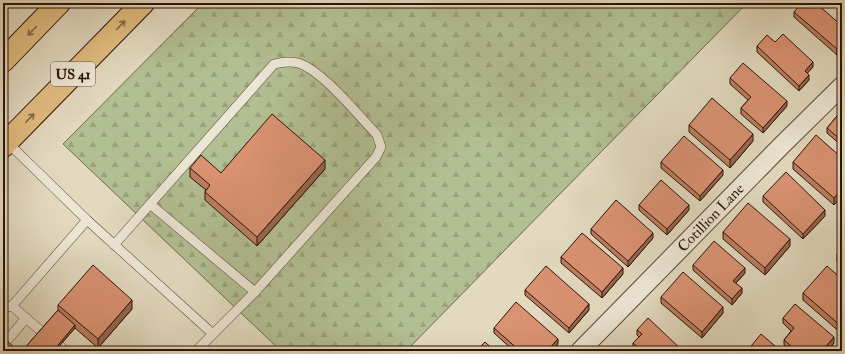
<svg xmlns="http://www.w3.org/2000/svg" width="845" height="354" font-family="'IM FELL Double Pica',serif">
<defs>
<pattern id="forest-firs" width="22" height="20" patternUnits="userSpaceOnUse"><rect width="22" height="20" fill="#b2bf93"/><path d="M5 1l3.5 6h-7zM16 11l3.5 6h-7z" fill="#99a37d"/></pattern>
</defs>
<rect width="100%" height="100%" fill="#e2d9bf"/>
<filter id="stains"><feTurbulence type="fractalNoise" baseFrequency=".005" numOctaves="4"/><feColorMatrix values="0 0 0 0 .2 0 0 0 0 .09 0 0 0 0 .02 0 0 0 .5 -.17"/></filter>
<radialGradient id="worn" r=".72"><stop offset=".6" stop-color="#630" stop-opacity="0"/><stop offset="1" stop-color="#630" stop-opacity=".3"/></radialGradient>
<!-- forest -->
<path fill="url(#forest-firs)" stroke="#70694c" d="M203 3H747L406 351H281L63 144Z"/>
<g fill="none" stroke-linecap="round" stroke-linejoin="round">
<defs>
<g id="lane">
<path d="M7 142 87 220 213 334 196 351"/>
<path d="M114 245 274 64C282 62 290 61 298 63 322 70 359 116 377 135L381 147 376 157 255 292 150 204"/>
<path d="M12 306 42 332"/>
<path d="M3 308 12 306 87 220"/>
<path d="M213 334 255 292"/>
<path d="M5 343 26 318"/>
<path d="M60 346 65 351"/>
</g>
<path id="street" d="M580 351 781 146 842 86"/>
<g id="primary">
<path d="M3 61 59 3"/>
<path d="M3 146 143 3"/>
</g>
</defs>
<!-- lane casing -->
<use href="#lane" stroke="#5a4434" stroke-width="10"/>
<!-- street casing -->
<use href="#street" stroke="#5a4434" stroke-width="20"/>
<!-- primary casing -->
<use href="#primary" stroke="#2d1305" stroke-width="24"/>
<!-- lane -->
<use href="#lane" stroke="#ece6d5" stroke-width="9"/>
<!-- street -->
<use href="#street" stroke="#ece6d5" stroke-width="18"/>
<!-- primary -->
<use href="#primary" stroke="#e1bc80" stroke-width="22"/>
</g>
<!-- wall -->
<g fill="#bb7e62" stroke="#2d1305">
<path d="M794 12 842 26 837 55 794 17Z"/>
<path d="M775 42 813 67 807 73 809 80 799 91 757 52V46Z"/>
<path d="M730 78 787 106 763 133 741 114V108L748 100 730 84Z"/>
<path d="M842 110V146L827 133V128Z"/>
<path d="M689 125 753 141 730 168 689 132Z"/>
<path d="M842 158V196L834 205 793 169V162Z"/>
<path d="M661 162 723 175 700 201 661 168Z"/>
<path d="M190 168 221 173 325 169 257 246 205 200V192L206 190 190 177Z"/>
<path d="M763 196 825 216 803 239 763 202Z"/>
<path d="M639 205 689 210 667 235 639 210Z"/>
<path d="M591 229 653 238 628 267 591 234Z"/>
<path d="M723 232 790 246 765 275 723 239Z"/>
<path d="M842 248V265L837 261V254Z"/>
<path d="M561 257 623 274 602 298 561 263Z"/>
<path d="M693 265 745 273 736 283 742 293 732 305 693 270Z"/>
<path d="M842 279V334L803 300V293Z"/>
<path d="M525 290 589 310 569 333 525 295Z"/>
<path d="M661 297 723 313 702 338 661 303Z"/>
<path d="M58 305 132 309 98 348 75 328 55 351H22L58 310Z"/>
<path d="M783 318 834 343 827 351H791L784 345V340L791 331 783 323Z"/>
<path d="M494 328 558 344 552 351H514L494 333Z"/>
<path d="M637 330 683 351H636L633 349V343L639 337 637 335Z"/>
</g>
<!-- shaded-wall -->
<g fill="#986650" stroke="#2d1305">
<path d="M842 44V49L837 55V49Z"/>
<path d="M813 62V67L805 76V71Z"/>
<path d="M809 75V80L799 91V86Z"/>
<path d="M787 101V106L763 133V128Z"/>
<path d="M753 134V141L730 168V160Z"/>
<path d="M325 160V169L257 246V237Z"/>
<path d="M723 170V175L700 201V196Z"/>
<path d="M842 189V196L834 205V198Z"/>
<path d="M689 205V210L667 235V229Z"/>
<path d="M825 210V216L803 239V234Z"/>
<path d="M653 233V238L628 267V261Z"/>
<path d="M790 239V246L765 275V268Z"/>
<path d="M623 268V274L602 298V292Z"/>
<path d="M745 268V273L733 286V281Z"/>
<path d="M742 288V293L732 305V299Z"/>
<path d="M132 300V309L98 348V339Z"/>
<path d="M589 304V310L569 333V328Z"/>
<path d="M723 307V313L702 338V332Z"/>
<path d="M75 325V328L55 351H53Z"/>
<path d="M834 337V343L827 351H822Z"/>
<path d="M558 339V344L552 351H547Z"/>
</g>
<!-- building -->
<g fill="#d99272" stroke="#2d1305">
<path d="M802 3H816L842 26V44L837 49 794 12Z"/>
<path d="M783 34 813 62 805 71 809 75 799 86 757 46 767 35 775 42Z"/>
<path d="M743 63 787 101 763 128 741 108 751 97 730 78Z"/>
<path d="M712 98 753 134 730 160 689 125Z"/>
<path d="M842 110V141L827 128Z"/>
<path d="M272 114 325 160 257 237 205 192 210 185 190 168 201 155 221 173Z"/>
<path d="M816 135 842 158V189L834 198 793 162Z"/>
<path d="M684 136 723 170 700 196 661 162Z"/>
<path d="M786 172 825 210 803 234 763 196Z"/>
<path d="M661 180 689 205 667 229 639 205Z"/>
<path d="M616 200 653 233 628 261 591 229Z"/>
<path d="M748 203 790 239 765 268 723 232Z"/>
<path d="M582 233 623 268 602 292 561 257Z"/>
<path d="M714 241 745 268 733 281 742 288 732 299 693 265Z"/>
<path d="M842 248V258L837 254Z"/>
<path d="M93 265 132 300 98 339 58 305Z"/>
<path d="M546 266 589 304 569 328 525 290Z"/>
<path d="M827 266 842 279V327L803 293Z"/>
<path d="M683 272 723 307 702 332 661 297Z"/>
<path d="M516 302 558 339 547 351H520L494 328Z"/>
<path d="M795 304 834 337 822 351H797L784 340 794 328 783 318Z"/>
<path d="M58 310 75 325 53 351H22Z"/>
<path d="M648 318 683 351H642L633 343 642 334 637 330Z"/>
<path d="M761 334 781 351H747Z"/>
<path d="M3 337 18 351H3Z"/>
<path d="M485 342 495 351H476Z"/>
</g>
<!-- one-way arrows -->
<defs><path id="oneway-shaft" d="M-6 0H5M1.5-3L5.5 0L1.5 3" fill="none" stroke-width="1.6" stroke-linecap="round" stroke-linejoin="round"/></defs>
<g stroke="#876842">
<use href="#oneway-shaft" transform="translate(121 25) rotate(-46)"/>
<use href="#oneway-shaft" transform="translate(32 31) rotate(134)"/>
<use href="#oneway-shaft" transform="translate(30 118) rotate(-46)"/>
</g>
<g text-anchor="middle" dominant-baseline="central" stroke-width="4" stroke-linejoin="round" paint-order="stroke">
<!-- shield labels -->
<rect fill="#ece6d5" stroke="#665243" stroke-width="1" x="51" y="62" width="44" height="24" rx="3"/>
<g font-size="14" font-weight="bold" fill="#2d1305">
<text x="73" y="74">US 41</text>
</g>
<!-- street labels -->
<g font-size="15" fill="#2d1305" stroke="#ece6d5">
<text transform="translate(711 218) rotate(-46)">Cotillion Lane</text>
</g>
</g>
<!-- margin -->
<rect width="845" height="354" fill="none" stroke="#e2d9bf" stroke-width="16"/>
<rect x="4" y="4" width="837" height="346" fill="none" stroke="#2d1305" stroke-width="2"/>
<rect x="8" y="8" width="829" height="338" fill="none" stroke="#2d1305"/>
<rect width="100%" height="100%" filter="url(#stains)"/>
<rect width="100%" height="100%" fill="url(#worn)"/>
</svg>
